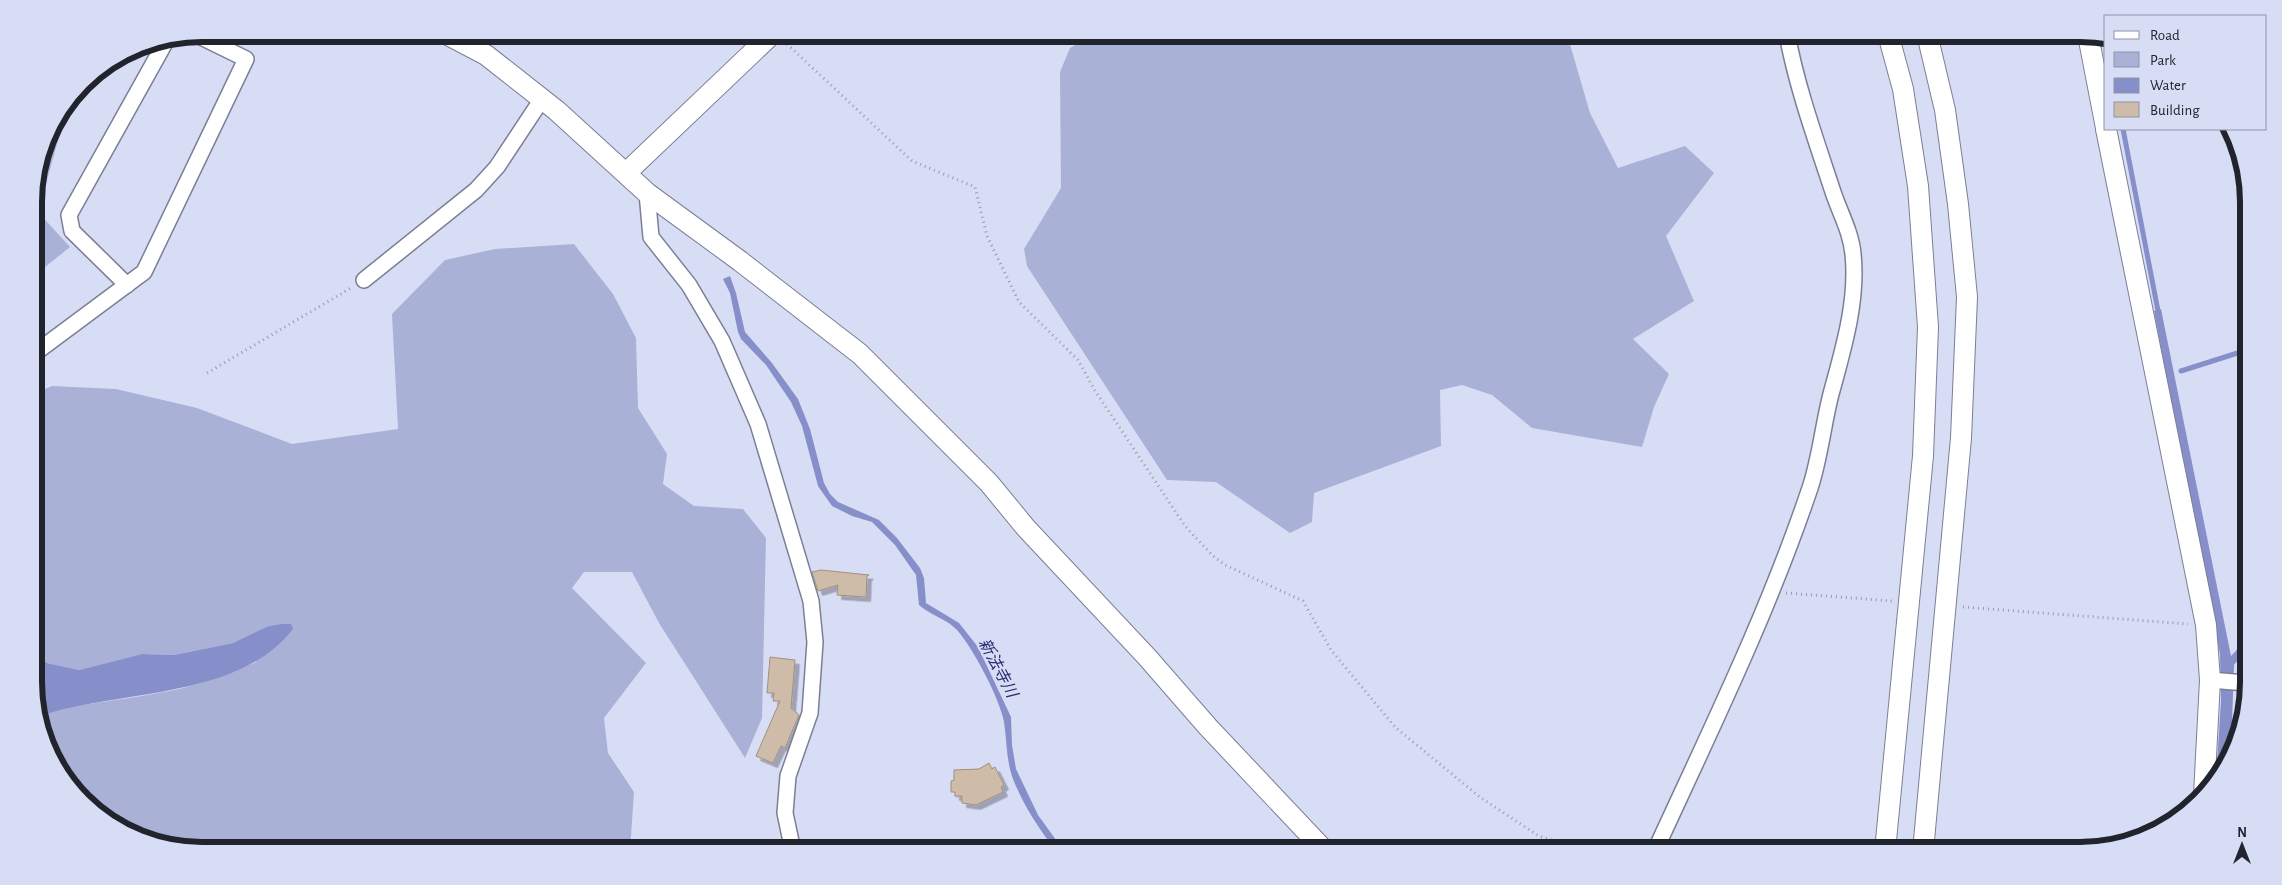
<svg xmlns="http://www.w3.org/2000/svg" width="2282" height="885" font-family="'Alegreya Sans','Noto Sans JP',sans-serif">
<defs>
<filter id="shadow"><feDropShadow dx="4.5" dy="4.5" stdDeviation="0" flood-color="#0004"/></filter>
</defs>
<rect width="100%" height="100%" fill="#d8ddf6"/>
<!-- green -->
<g fill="#aab1d7">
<path d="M1094 34H1567L1590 113 1618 168 1685 146 1714 173 1666 236 1694 301 1633 339 1669 374 1654 407 1642 447 1532 428 1492 395 1462 385 1440 390 1441 446 1314 493 1312 522 1290 533 1216 482 1167 480 1027 266 1024 249 1061 188 1060 72 1070 48Z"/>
<path d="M68 105 38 212 70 247 35 275 34 191 51 128Z"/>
<path d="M574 244 613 294 636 338 638 408 667 454 663 484 694 506 743 509 766 538 762 718 745 758 659 623 632 572H584L572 588 646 663 604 718 608 753 634 792 630 851H203L148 842 75 794 38 717C77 703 117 701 158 693 192 688 225 675 256 662L266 627 233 643 174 655 142 654 79 670 47 663 37 655 35 393 52 386 116 389 197 408 292 444 398 429 392 314 445 260 495 249Z"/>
</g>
<!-- water -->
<g fill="#878fca">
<path d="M730 276 736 293 745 332 772 363 798 399 810 429 824 483 830 494 838 502 879 520 897 538 920 568 924 578 926 603 959 623 978 647 1011 717 1012 745 1016 769 1038 815 1064 851H1056C1039 829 1023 805 1013 779 1006 760 1007 741 1004 722 1000 699 973 648 957 630 947 619 930 615 919 605L916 575 895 545 872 522 852 516 832 506 818 486 802 426 791 402 766 365 741 339 738 332 730 293 723 279Z"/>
<path d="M2161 309 2231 656 2248 638V648L2234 665 2231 752 2216 780 2221 700 2220 654 2154 311Z"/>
<path d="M281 624H291L293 629C237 701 116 689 38 717L37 715V655L47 663 79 670 142 654 174 655 233 643 266 627Z"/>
</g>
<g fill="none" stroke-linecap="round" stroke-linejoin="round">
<!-- stream -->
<g stroke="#878fca" stroke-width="5">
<path d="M2104 38 2106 45"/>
<path d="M2123 129 2159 316"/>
<path d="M2181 371 2247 350"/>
<path d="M2241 721V726"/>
</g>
</g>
<!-- building -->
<g fill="#cebca8" stroke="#a1907d" filter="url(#shadow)">
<path d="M821 570 869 575 867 576 866 597 837 595 838 585 818 591 812 572Z"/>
<path d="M770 657 795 660 791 708 799 715 785 748 781 746 773 763 756 756 780 701H773L774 693H767Z"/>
<path d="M989 763 992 769 995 767 1004 785 1001 787 1003 792 976 805 962 803V796H955V792H951V781L954 780V770L979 769Z"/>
</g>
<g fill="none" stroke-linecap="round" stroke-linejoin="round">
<defs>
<g id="street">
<path d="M647 193 651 237 689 285 722 341 758 424 811 601 815 642 810 713 788 776 785 813 793 851"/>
<path d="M364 280 476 190 497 167 542 99"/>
<path d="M127 285 72 231 69 215 166 41"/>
<path d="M35 353 144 272 246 59 197 35"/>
<path d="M2210 680 2246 683 2248 681"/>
<path d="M1655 851C1710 731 1768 613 1810 488 1820 458 1823 425 1831 394 1843 350 1858 301 1853 254 1851 232 1840 213 1833 192 1816 140 1797 88 1787 34"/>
</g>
<g id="secondary">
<path d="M446 34 486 55 556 110 647 193 740 261 860 354 989 483 1026 528 1147 657 1208 727 1325 851"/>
<path d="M2088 35 2106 128"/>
<path d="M2106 129 2206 625 2210 680 2204 795"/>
<path d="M626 173 772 34"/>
<path d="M1885 851 1923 456 1928 327 1918 186 1903 89 1888 34"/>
<path d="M1923 851 1961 438 1967 297 1958 204 1945 110 1927 34"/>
</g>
</defs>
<!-- street casing -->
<use href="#street" stroke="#7b7f95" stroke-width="18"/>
<!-- secondary casing -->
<use href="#secondary" stroke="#7b7f95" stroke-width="22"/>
<!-- path -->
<g stroke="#979bae" stroke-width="3" stroke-dasharray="1 4" stroke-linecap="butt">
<path d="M787 44 912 161 975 187 987 236 1019 302 1078 360 1094 389 1185 526 1212 555 1225 565 1303 601 1331 650 1395 727 1481 798 1539 836 1585 851"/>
<path d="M207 373 351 288"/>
<path d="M1786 593 1892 601"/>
<path d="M1963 607 2188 624"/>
</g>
<!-- street -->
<use href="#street" stroke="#fff" stroke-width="15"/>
<!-- secondary -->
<use href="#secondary" stroke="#fff" stroke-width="20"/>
</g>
<g text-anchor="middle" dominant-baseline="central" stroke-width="4.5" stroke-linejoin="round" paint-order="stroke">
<!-- water labels -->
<g font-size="16" font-style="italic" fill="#2a2b70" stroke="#d8ddf6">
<text transform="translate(998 668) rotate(62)">新法寺川</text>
</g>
</g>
<!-- crop -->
<path d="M0 0H2282V885H0ZM202 42H2080A160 160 0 0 1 2240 202V682A160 160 0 0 1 2080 842H202A160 160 0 0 1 42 682V202A160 160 0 0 1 202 42Z" fill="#d8ddf6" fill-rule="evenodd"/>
<path fill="none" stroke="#22242d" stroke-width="6" d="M202 42H2080A160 160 0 0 1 2240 202V682A160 160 0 0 1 2080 842H202A160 160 0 0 1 42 682V202A160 160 0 0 1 202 42Z"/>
<!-- legend -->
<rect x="2104" y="15" width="162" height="115" fill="#d8ddf6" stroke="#8f93a6"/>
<rect x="2114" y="31" width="25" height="8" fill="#ffffff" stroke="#8f93a6"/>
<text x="2150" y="40" font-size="15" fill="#22242d">Road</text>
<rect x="2114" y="52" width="25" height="15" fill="#aab1d7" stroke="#8f93a6"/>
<text x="2150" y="65" font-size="15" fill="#22242d">Park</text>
<rect x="2114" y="78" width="25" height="15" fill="#878fca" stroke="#8f93a6"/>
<text x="2150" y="90" font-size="15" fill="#22242d">Water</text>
<rect x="2114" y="102" width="25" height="15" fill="#cebca8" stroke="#8f93a6"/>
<text x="2150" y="115" font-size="15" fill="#22242d">Building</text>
<!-- north arrow -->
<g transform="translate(2242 845)" stroke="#d8ddf6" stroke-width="4" paint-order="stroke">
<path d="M0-4L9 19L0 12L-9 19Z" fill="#22242d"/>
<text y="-8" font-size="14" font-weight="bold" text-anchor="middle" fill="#22242d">N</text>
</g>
</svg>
